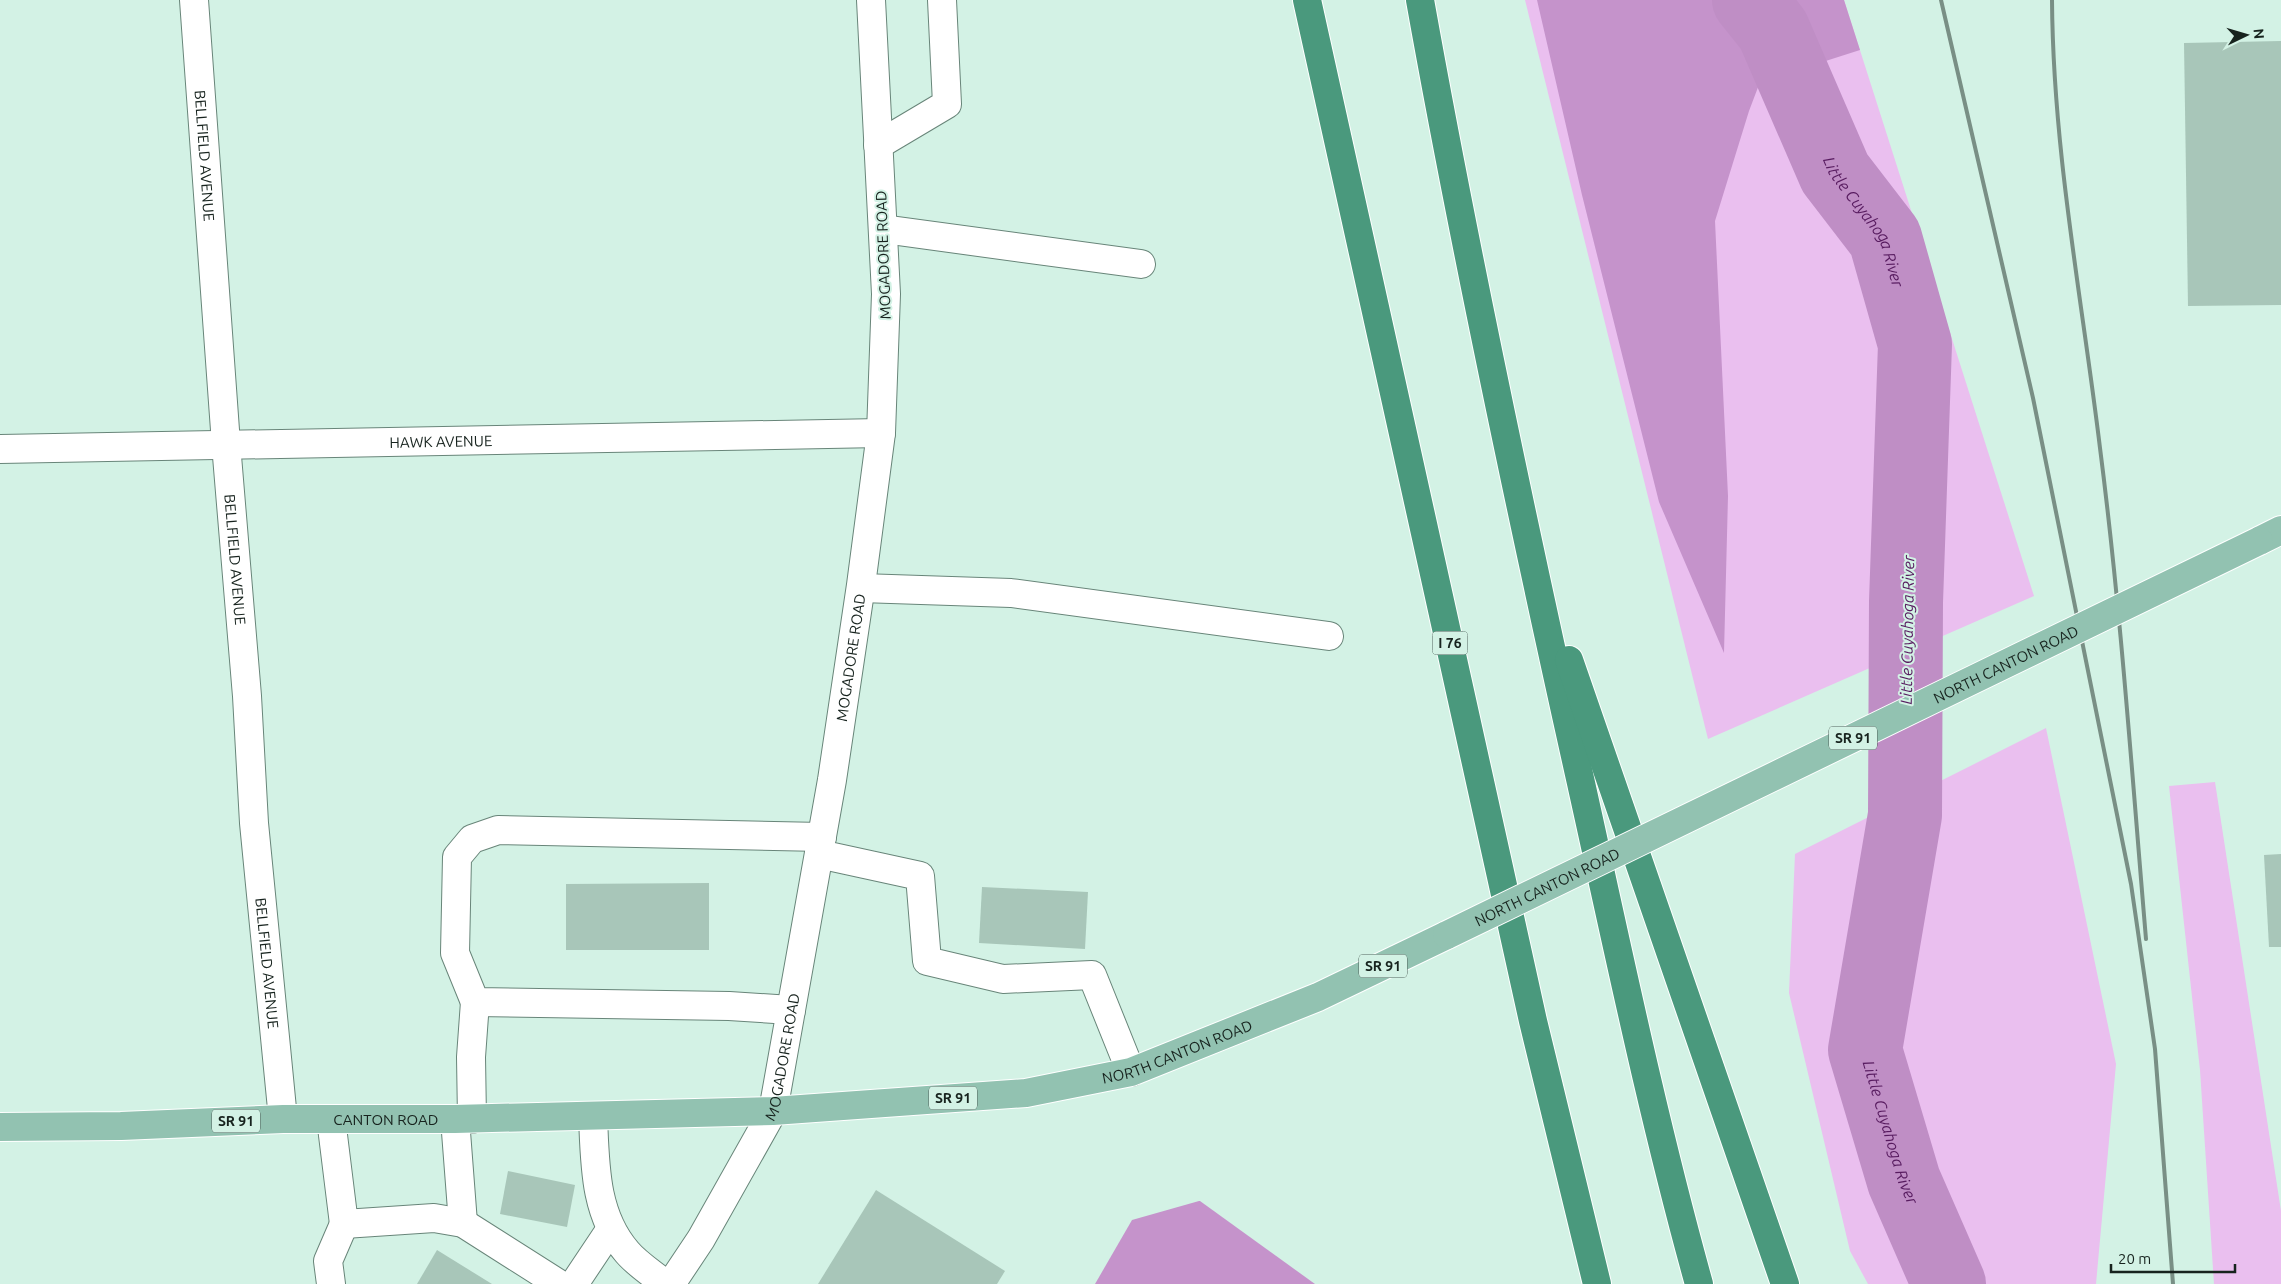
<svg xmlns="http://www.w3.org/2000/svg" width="2281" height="1284" font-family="Ubuntu,sans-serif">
<rect width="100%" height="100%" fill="#d3f2e5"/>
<!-- green -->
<g fill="#eabfef">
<path d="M1525 0H1844L2034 596 1708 739Z"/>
<path d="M2046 728 2116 1064 2096 1284H1868L1850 1251 1789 993 1795 854Z"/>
<path d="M2215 782 2281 1211V1284H2214L2200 1070 2169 786Z"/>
</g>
<!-- forest -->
<g fill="#c593cb">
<path d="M1537 0H1844L1860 50 1760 82 1749 111 1715 221 1728 496 1724 653 1659 502 1582 195Z"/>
<path d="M1199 1201H1200L1315 1284H1095L1132 1220Z"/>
</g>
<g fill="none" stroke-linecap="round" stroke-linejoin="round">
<!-- river -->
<path stroke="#bf8ec5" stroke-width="74" id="s1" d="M1749 0 1773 30 1835 173 1885 238 1915 344 1906 602 1905 815 1865 1050 1904 1181 1949 1284"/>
</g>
<!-- building -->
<g fill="#a8c6b9">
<path d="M2281 41V305L2188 306 2184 43Z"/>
<path d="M2281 854V947H2269L2264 855Z"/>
<path d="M709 883V950H566V884Z"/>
<path d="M982 887 1088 892 1085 949 979 943Z"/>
<path d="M508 1171 575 1185 567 1227 500 1214Z"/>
<path d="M876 1190 1005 1271 997 1284H818Z"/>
<path d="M437 1250 492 1284H417Z"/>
</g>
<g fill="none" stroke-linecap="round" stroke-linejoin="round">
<defs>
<g id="minor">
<path id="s2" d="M194 0 226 444 247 696 254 823 283 1119"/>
<path d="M878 145 947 104 942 0"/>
<path d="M883 229 1141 264"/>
<path id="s3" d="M0 449 881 433"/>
<path d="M861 588 1011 593 1329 636"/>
<path d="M819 854 920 876 927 961 1003 979 1092 975 1131 1072"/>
<path d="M791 1010 729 1006 475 1002 455 953 457 857 472 839 498 830 822 837"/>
<path d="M593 1116C595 1163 594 1214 627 1252 637 1264 653 1274 665 1284"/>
<path d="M331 1119 344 1224 434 1218 463 1223 559 1284"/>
<path d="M455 1119 463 1223"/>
<path d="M472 1119 471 1057 475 1002"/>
<path d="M331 1284 328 1261 344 1224"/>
<path d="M574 1284 610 1230"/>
<path id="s4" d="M671 1284 701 1239 773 1111 832 780 861 585 881 433 886 294 871 0"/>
</g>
<g id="major">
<path d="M2259 541 2281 530"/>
<path id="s5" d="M0 1127 121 1126 283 1119H455L773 1111 1026 1093 1131 1072 1318 997 1447 935"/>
</g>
<g id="highway">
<path d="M1307 0 1533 1021 1597 1284"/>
<path d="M1420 0C1467 262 1523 523 1581 783 1618 950 1653 1119 1699 1284"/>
<path d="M1569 660 1785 1284"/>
</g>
</defs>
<!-- minor casing -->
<use href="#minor" stroke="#688579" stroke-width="30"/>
<!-- major casing -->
<use href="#major" stroke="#fff" stroke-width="30"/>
<!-- highway casing -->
<use href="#highway" stroke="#fff" stroke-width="30"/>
<!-- minor -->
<use href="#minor" stroke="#fff" stroke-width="28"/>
<!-- major -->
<use href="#major" stroke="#92c2b1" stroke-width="28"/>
<!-- highway -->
<use href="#highway" stroke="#4a997d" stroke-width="28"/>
<!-- rail -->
<g stroke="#798f85" stroke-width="4">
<path d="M1941 0 2033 398 2131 884 2155 1049 2173 1284"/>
<path d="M2052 0C2053 151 2082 299 2100 448 2121 611 2132 775 2146 939"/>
</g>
<defs>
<g id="major-bridge">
<path id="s6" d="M1447 935 2259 541"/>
</g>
</defs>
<!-- major-bridge casing -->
<use href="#major-bridge" stroke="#fff" stroke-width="30" stroke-linecap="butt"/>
<!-- major-bridge -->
<use href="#major-bridge" stroke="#92c2b1" stroke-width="28"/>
</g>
<g text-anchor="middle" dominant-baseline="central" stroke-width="4" stroke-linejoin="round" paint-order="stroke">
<!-- shield labels -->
<g fill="#d3f2e5" stroke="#4f615a" stroke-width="1">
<rect x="1432.5" y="631.5" width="35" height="23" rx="4"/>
<rect x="1829" y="726.5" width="48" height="23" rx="4"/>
<rect x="1359" y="954.5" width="48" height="23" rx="4"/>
<rect x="929" y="1086.5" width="48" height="23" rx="4"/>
<rect x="212" y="1109.5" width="48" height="23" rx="4"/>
</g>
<g font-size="14" font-weight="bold" fill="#17231e">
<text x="1450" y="643">I 76</text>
<text x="1853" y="738">SR 91</text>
<text x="1383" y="966">SR 91</text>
<text x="953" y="1098">SR 91</text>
<text x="236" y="1121">SR 91</text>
</g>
<!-- street labels -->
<g font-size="15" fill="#17231e" stroke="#d3f2e5">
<text stroke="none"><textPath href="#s2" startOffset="156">BELLFIELD AVENUE</textPath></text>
<text transform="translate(883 255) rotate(-92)">MOGADORE ROAD</text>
<text stroke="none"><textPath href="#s3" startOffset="441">HAWK AVENUE</textPath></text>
<text stroke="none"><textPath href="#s2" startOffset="561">BELLFIELD AVENUE</textPath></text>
<text stroke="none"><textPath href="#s4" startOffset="661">MOGADORE ROAD</textPath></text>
<text stroke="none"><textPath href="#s6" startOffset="621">NORTH CANTON ROAD</textPath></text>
<text stroke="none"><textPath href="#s6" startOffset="111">NORTH CANTON ROAD</textPath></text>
<text stroke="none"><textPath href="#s2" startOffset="966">BELLFIELD AVENUE</textPath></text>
<text stroke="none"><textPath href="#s5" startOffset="1184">NORTH CANTON ROAD</textPath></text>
<text stroke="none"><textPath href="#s4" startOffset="256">MOGADORE ROAD</textPath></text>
<text stroke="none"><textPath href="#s5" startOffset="386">CANTON ROAD</textPath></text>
</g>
<!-- water labels -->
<g font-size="16" font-style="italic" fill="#571b5f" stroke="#d3f2e5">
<text stroke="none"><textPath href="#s1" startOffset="252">Little Cuyahoga River</textPath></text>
<text transform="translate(1907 630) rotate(-89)">Little Cuyahoga River</text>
<text stroke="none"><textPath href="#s1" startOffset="1182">Little Cuyahoga River</textPath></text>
</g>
</g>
<!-- north arrow -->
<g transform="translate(2246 35) rotate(85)" stroke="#d3f2e5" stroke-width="4" paint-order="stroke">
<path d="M0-4L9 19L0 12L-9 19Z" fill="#17231e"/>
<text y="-8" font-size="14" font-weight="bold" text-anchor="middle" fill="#17231e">N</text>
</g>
<!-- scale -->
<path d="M2111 1264v8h124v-8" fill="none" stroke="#17231e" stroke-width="2.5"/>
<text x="2118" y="1264" font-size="15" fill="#17231e" stroke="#d3f2e5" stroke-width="4" paint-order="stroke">20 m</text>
</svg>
